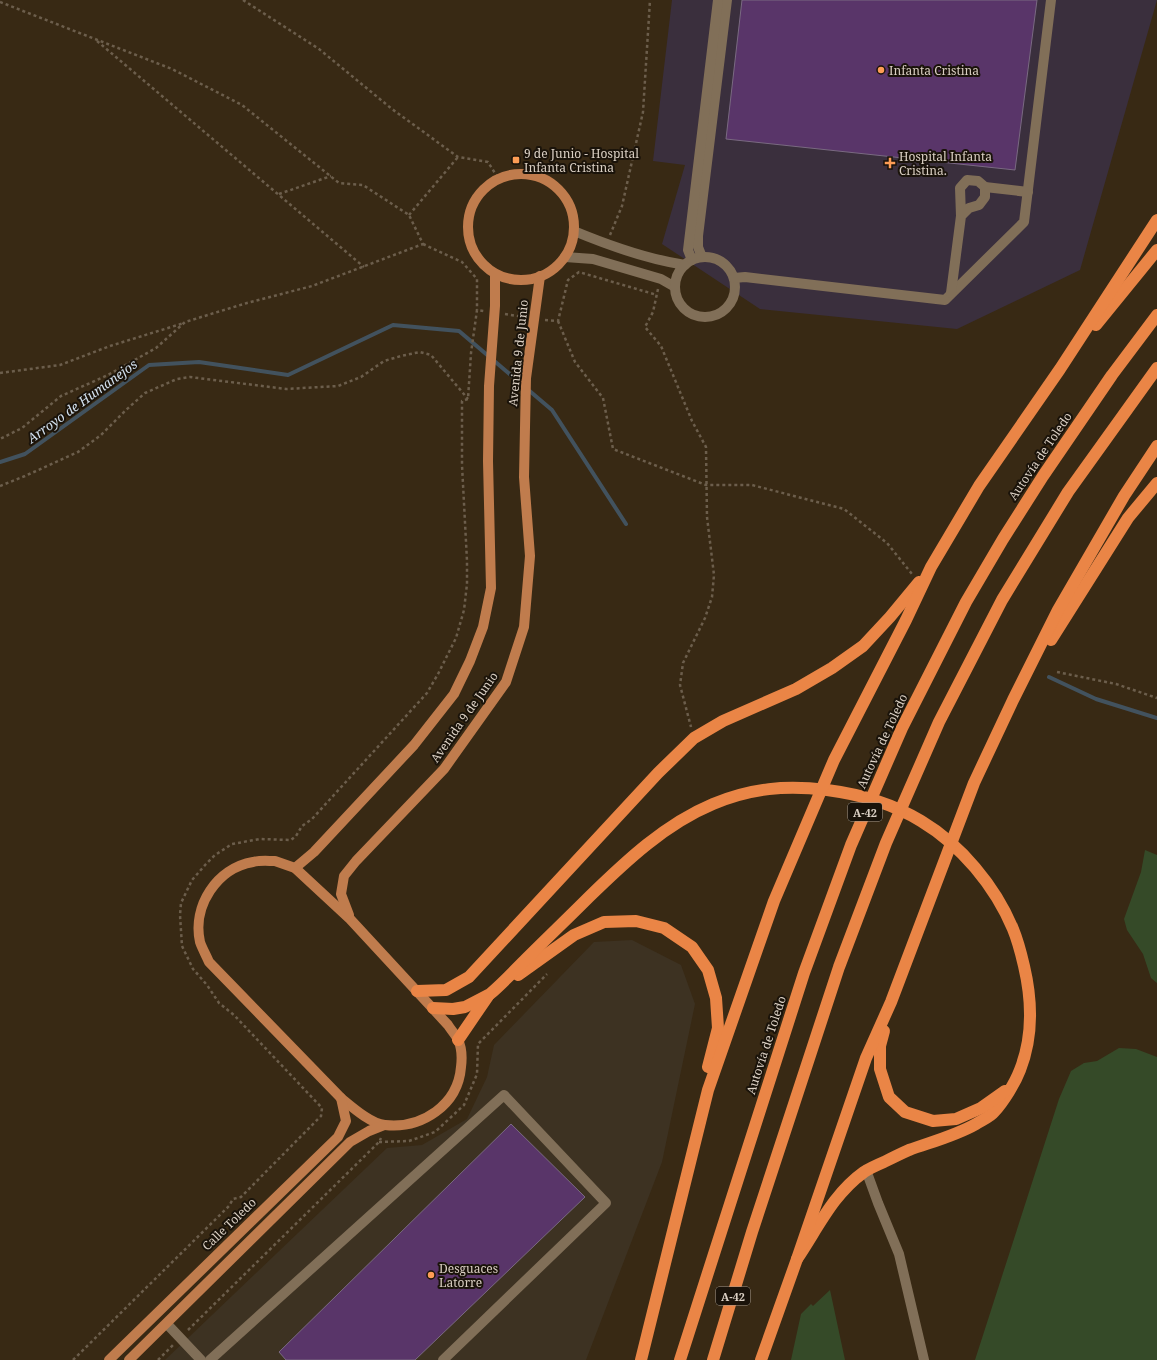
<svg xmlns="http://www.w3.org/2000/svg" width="1157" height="1360" font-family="'Noto Serif',serif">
<rect width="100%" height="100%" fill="#382914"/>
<!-- industrial -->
<path fill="#3d3222" d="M632 940 681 965 695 1004 662 1162 586 1360H165L387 1148 422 1145 467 1119 487 1077 494 1045 594 942Z"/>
<!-- medical -->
<path fill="#3a2f3d" d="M672 0H1157L1080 270 957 329 760 309 662 244 685 165 653 161Z"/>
<!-- green -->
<g fill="#354a28">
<path d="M1145 850 1157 855V983L1151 978 1143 954 1127 930 1124 919 1141 872Z"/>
<path d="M1119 1048 1136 1049 1157 1057V1360H975L1059 1099 1071 1071 1084 1063 1097 1061Z"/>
<path d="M830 1290 845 1360H791L801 1314 811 1304 813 1306Z"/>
</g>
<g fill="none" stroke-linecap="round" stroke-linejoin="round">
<!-- stream -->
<g stroke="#42525e" stroke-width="4">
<path d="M0 462 25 454 149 365 199 362 288 375 393 325 459 331 552 410 626 524"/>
<path d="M1049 677 1096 699 1157 718"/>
</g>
</g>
<!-- building -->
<g fill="#593569" stroke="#7a6a82">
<path d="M742 0H1037L1015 170 726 139Z"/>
<path d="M511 1124 585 1197 415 1360H286L279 1352Z"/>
</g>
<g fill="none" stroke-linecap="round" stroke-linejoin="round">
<!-- path -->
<g stroke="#6c5e4c" stroke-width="2.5" stroke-dasharray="3 3" stroke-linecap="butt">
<path d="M243 0 319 49 392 109 458 157 488 162 498 178"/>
<path d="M0 2 172 69 242 105 339 183 363 185 409 215 423 244 312 286 247 303 185 322 156 348 108 375 61 396 22 428 0 439"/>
<path d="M97 41 364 267"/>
<path d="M279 194 331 176"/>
<path d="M409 215 458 157"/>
<path d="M610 235 622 206 643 112 650 0"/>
<path d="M423 244 462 262 477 279V310"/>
<path d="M658 289 653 312 645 327 661 346 692 421 706 447 707 517 714 575 712 597 705 618 683 663 680 685 691 727"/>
<path d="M505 314 524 317"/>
<path d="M545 320 558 321 568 280 579 272 657 295"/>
<path d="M558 321 575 362 603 398 613 449 706 485H752L844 509 887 543 912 574"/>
<path d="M0 373 60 365 110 346 184 323"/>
<path d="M0 486 25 476 78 452 101 435 126 410 145 393 177 379 190 377 286 389 338 386 361 377 384 361 401 356 420 352 431 355 468 399"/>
<path d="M1057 672 1116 684 1157 698"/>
<path d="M379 1142 409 1141 435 1132 464 1105 477 1074 478 1044 547 974"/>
<path d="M188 1330 379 1142 381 1138"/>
<path d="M73 1360 229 1206 233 1199 241 1197 321 1116 322 1108 234 1015 219 1003 207 985 193 969 182 946 180 915 181 903 192 880 206 864 215 855 232 844 260 839 291 840 296 836 302 826 312 819 427 693 438 674 456 638 464 610 467 584V561L462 465V401L468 399 471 353 477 310 484 311"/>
<path d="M158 1360 173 1345"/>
</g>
<!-- minor -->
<g stroke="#816f58" stroke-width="10">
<path d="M985 187 1028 192"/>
<path d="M574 231C610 246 647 259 685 265"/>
<path d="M565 257 593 259 661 279 675 287"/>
<path d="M702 257 698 247V236L727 0"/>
<circle cx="705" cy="287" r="30"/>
<path d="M692 260 688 250 718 0"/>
<path d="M734 278 745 277 945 300 1024 222 1051 0"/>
<path d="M951 293 961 216 960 188 967 180 978 181 985 187V197L979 205 969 208 961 216"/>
<path d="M866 1170 878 1203 899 1254 924 1360"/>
<path d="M167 1324 201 1360"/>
<path d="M210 1360 504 1095 606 1203 443 1360"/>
</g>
<!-- major -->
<g stroke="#c07c4d" stroke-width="10">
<circle cx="521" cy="227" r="53"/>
<path d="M275 861 295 868 350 919 448 1025C451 1030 456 1035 458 1040 462 1048 462 1059 461 1067 458 1105 422 1129 385 1125 371 1124 352 1107 341 1098L209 962C206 955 202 948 200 942 192 906 217 868 253 862 260 860 268 861 275 861Z"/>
<path d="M295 868 314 852 414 745 454 694 470 661 483 627 491 588 488 461 489 386 495 306V274"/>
<path d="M349 915 341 894 344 876 356 861 444 769 506 682 524 627 530 556 524 477 526 378 540 276"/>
<path d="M109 1360 338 1137 346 1121 341 1098"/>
<path d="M129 1360 350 1142 369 1131 384 1125"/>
</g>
<!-- highway -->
<g stroke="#ea8546" stroke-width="12">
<path d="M1096 325 1157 250"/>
<path d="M1051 640 1128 518 1157 483"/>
<path d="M518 975 574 935 604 922 636 921 664 928 692 947 708 970 716 998 718 1028 708 1067"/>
<path d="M417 991 446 990 469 977 658 773 694 738 723 721 796 689 832 668 863 646 890 617 919 582"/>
<path d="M433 1008 453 1009 465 1007 490 994C503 983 514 971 526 959 547 938 568 918 589 897 626 861 665 824 713 804 751 788 786 785 827 790 859 794 893 804 921 821 961 845 995 886 1013 929 1018 941 1021 953 1024 966 1032 1000 1033 1037 1020 1070 1015 1083 1004 1101 994 1112 990 1117 982 1120 976 1124 955 1136 931 1142 909 1150 900 1154 892 1158 884 1162 877 1165 870 1168 864 1172 833 1194 818 1228 797 1259"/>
<path d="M884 1031 880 1046V1069L889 1097 905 1112 933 1121 956 1119 981 1108 1005 1091"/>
<path d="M458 1040 488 996"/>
<path d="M641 1360 708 1090 774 901 834 760 906 620 931 567 979 486 1060 369 1157 220"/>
<path d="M680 1360 804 973 851 845 902 728 966 602 1003 539 1043 476 1112 375 1157 315"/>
<path d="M713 1360 752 1232 839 967 886 843 939 722 1002 600 1068 492 1157 368"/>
<path d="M761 1360 797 1259 866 1058 891 1002 974 783 1013 700 1058 610 1124 496 1157 446"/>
</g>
</g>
<!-- markers -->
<g fill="#fd9d55" stroke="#1a130a" stroke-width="1.5">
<circle cx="881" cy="70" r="4"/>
<rect x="512" y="156" width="8" height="8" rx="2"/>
<path d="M888 157h4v4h4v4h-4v4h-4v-4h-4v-4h4z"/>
<circle cx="431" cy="1275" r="4"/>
</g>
<g text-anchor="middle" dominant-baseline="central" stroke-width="4" stroke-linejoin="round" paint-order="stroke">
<!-- shield labels -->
<g fill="#1a130a" stroke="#a1978c" stroke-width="1">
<rect x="848" y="803" width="34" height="18" rx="3"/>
<rect x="716" y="1287" width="34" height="18" rx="3"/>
</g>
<g font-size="11" font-weight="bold" fill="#dbd0c4">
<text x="865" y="812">A-42</text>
<text x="733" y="1296">A-42</text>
</g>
<!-- poi labels -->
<g font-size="12" fill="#dbd0c4" stroke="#1a130a" text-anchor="start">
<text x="889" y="70">Infanta Cristina</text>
<text x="524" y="153">9 de Junio - Hospital<tspan x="524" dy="14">Infanta Cristina</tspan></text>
<text x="899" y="156">Hospital Infanta<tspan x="899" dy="14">Cristina.</tspan></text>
<text x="439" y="1268">Desguaces<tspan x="439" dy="14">Latorre</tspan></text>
</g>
<!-- street labels -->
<g font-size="12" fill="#dbd0c4" stroke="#1a130a">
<text transform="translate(518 353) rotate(-84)">Avenida 9 de Junio</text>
<text transform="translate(1040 456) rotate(-56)">Autovía de Toledo</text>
<text transform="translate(464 717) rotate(-55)">Avenida 9 de Junio</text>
<text transform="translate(882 741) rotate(-65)">Autovía de Toledo</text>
<text transform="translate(766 1045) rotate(-72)">Autovía de Toledo</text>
<text transform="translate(229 1224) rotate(-44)">Calle Toledo</text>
</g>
<!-- water labels -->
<g font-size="13" font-style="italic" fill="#d3e1ef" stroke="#1a130a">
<text transform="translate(82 401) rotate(-36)">Arroyo de Humanejos</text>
</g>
</g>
</svg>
